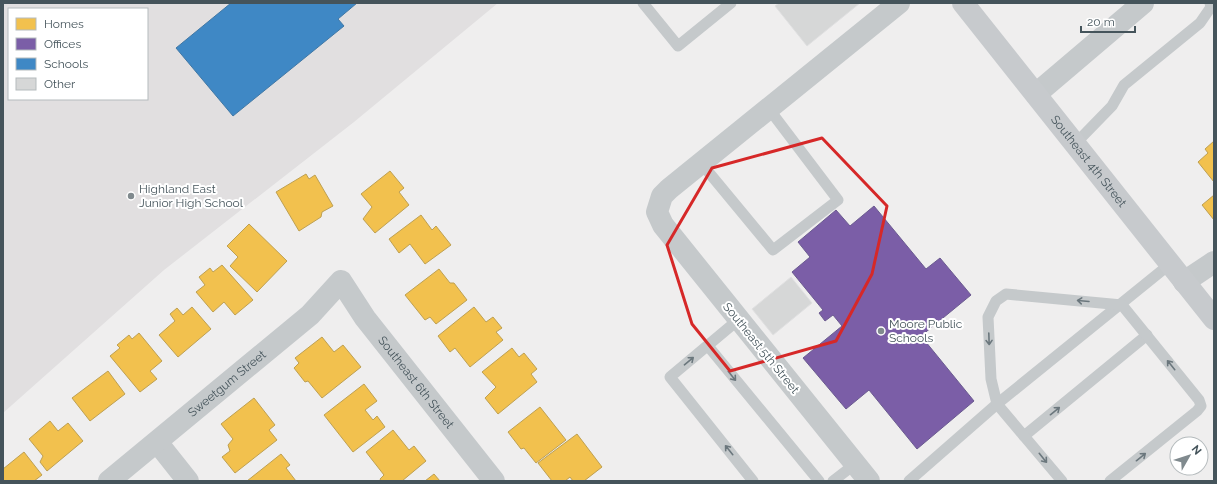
<svg xmlns="http://www.w3.org/2000/svg" width="1217" height="484" font-family="Raleway,sans-serif">
<rect width="100%" height="100%" fill="#efeeee"/>
<!-- education -->
<path fill="#e1dfe0" fill-rule="evenodd" d="M3 3H498L354 122 164 270 3 413ZM9 9H147V99H9Z"/>
<!-- homes -->
<g fill="#f2c14e" stroke="#bea052">
<path d="M1214 141V182L1198 162 1208 153 1205 149Z"/>
<path d="M390 171 404 188 399 192 409 205 375 233 363 219 372 207 361 194Z"/>
<path d="M306 174 309 179 315 175 333 206 322 212 321 217 299 231 276 192Z"/>
<path d="M1214 195V220L1202 205Z"/>
<path d="M421 215 432 230 436 226 451 245 425 264 410 244 399 253 389 239Z"/>
<path d="M249 224 287 261 257 292 230 266 238 257 227 246Z"/>
<path d="M222 265 253 300 235 315 224 302 213 312 196 292 205 285 199 277 210 268 213 272Z"/>
<path d="M439 269 450 283H454L467 300 436 324 430 317 425 320 405 295Z"/>
<path d="M192 307 211 329 178 357 159 335 175 321 170 314 177 308 183 315Z"/>
<path d="M474 307 486 322 493 317 502 328 496 332 503 340 470 367 455 348 450 352 438 336Z"/>
<path d="M139 333 162 361 150 371 157 379 140 392 110 356 120 348 117 345 129 335 132 339Z"/>
<path d="M322 337 334 352 343 345 361 367 322 398 308 381 305 382 294 368 299 363 295 358Z"/>
<path d="M512 348 519 357 524 353 537 369 531 374 537 382 498 414 485 398 496 387 482 372Z"/>
<path d="M108 371 125 394 90 421 72 398Z"/>
<path d="M364 384 377 401 365 410 373 420 377 416 385 427 353 452 324 415Z"/>
<path d="M254 398 275 425 269 430 277 440 235 473 222 457 230 451 228 445 233 439 221 424Z"/>
<path d="M540 407 566 440 536 463 524 448 521 449 508 432Z"/>
<path d="M50 421 58 431 68 423 83 441 47 471 40 462 43 456 29 439Z"/>
<path d="M393 430 409 450 414 446 426 461 402 481H381L380 479 384 475 366 452Z"/>
<path d="M577 434 602 467 584 481H573L570 477 565 481H552L538 463Z"/>
<path d="M24 452 42 475 34 481H3V469Z"/>
<path d="M281 454 290 465 286 468 296 481H247Z"/>
<path d="M434 474 440 481H425Z"/>
</g>
<!-- offices -->
<path fill="#7b5ea7" stroke="#6b5b90" d="M874 206 926 269 940 258 971 295 921 336 974 401 917 449 869 390 846 409 803 358 842 326 833 315 825 321 819 313 823 310 792 272 810 257 798 242 836 210 850 226Z"/>
<!-- schools -->
<path fill="#3f88c5" stroke="#4178a5" d="M231 3H357L338 19 344 26 233 116 176 48Z"/>
<!-- building -->
<g fill="#d6d7d7" stroke="#e0e0e1">
<path d="M779 3H860L807 46 775 6Z"/>
<path d="M791 277 812 303 773 335 752 309Z"/>
</g>
<g fill="none" stroke-linecap="round" stroke-linejoin="round">
<!-- service -->
<g stroke="#c5c9cb" stroke-width="11">
<path d="M643 3 678 46 731 3"/>
<path d="M1075 144 1112 106 1124 85 1200 23 1211 7 1210 3"/>
<path d="M701 163 773 250 838 200 769 109"/>
<path d="M738 320 670 377 753 481"/>
<path d="M708 346 819 481"/>
<path d="M1024 436 1147 335"/>
<path d="M833 481 855 464"/>
<path d="M909 481 997 404 1170 264"/>
<path d="M1062 481 997 404 991 379 988 317 996 301 1006 294 1122 305 1199 400 1201 406 1197 411 1110 481"/>
</g>
<!-- minor -->
<g stroke="#c5c9cb" stroke-width="22">
<path d="M1036 94 1143 3"/>
<path d="M1184 282 1214 262"/>
<path d="M157 442 188 481"/>
<path id="s1" d="M109 481 310 315 341 281 365 318 494 481"/>
<path d="M869 481 663 225 657 212 662 196 669 189 899 3"/>
</g>
<!-- secondary -->
<path stroke="#c7cacd" stroke-width="22" id="s2" d="M963 3 1214 319"/>
</g>
<!-- one-way arrows -->
<defs><path id="oneway-shaft" d="M-6 0H5M1.5-3L5.5 0L1.5 3" fill="none" stroke-width="1.6" stroke-linecap="round" stroke-linejoin="round"/></defs>
<g stroke="#6b777d">
<use href="#oneway-shaft" transform="translate(1083 301) rotate(-175)"/>
<use href="#oneway-shaft" transform="translate(989 339) rotate(88)"/>
<use href="#oneway-shaft" transform="translate(689 361) rotate(-40)"/>
<use href="#oneway-shaft" transform="translate(1171 365) rotate(-129)"/>
<use href="#oneway-shaft" transform="translate(732 376) rotate(51)"/>
<use href="#oneway-shaft" transform="translate(1055 411) rotate(-39)"/>
<use href="#oneway-shaft" transform="translate(729 450) rotate(-129)"/>
<use href="#oneway-shaft" transform="translate(1141 457) rotate(-39)"/>
<use href="#oneway-shaft" transform="translate(1043 458) rotate(51)"/>
</g>
<!-- marked area -->
<path fill="none" stroke="#d62828" stroke-width="3" stroke-linejoin="round" d="M822 138 887 206 872 274 836 341 730 371 692 324 667 245 712 168Z"/>
<!-- markers -->
<g fill="#808a8e" stroke="#fff" stroke-width="1.5">
<circle cx="131" cy="196" r="4"/>
<circle cx="881" cy="331" r="4"/>
</g>
<g text-anchor="middle" dominant-baseline="central" stroke-width="4" stroke-linejoin="round" paint-order="stroke">
<!-- street labels -->
<g font-size="12" fill="#45545b" stroke="#fff">
<text stroke="none"><textPath href="#s2" startOffset="202">Southeast 4th Street</textPath></text>
<text transform="translate(761 348) rotate(51)">Southeast 5th Street</text>
<text stroke="none"><textPath href="#s1" startOffset="433">Southeast 6th Street</textPath></text>
<text stroke="none"><textPath href="#s1" startOffset="153">Sweetgum Street</textPath></text>
</g>
<!-- poi labels -->
<g font-size="12" fill="#45545b" stroke="#fff" text-anchor="start">
<text x="139" y="189">Highland East<tspan x="139" dy="14">Junior High School</tspan></text>
<text x="889" y="324">Moore Public<tspan x="889" dy="14">Schools</tspan></text>
</g>
</g>
<!-- border -->
<rect width="1217" height="484" fill="none" stroke="#45545b" stroke-width="8"/>
<!-- legend -->
<rect x="8" y="8" width="140" height="92" fill="#ffffff" stroke="#b5bbbd"/>
<rect x="16" y="18" width="20" height="12" fill="#f2c14e" stroke="#b5bbbd"/>
<text x="44" y="28" font-size="12" fill="#45545b">Homes</text>
<rect x="16" y="38" width="20" height="12" fill="#7b5ea7" stroke="#b5bbbd"/>
<text x="44" y="48" font-size="12" fill="#45545b">Offices</text>
<rect x="16" y="58" width="20" height="12" fill="#3f88c5" stroke="#b5bbbd"/>
<text x="44" y="68" font-size="12" fill="#45545b">Schools</text>
<rect x="16" y="78" width="20" height="12" fill="#d6d7d7" stroke="#b5bbbd"/>
<text x="44" y="88" font-size="12" fill="#45545b">Other</text>
<!-- north arrow -->
<g transform="translate(1189 456) rotate(51)"><circle r="19" fill="#ffffff" stroke="#b5bbbd"/>
<path d="M0-3L7 15L0 10L-7 15Z" fill="#808a8e"/>
<text y="-6" font-size="11" font-weight="bold" text-anchor="middle" fill="#45545b">N</text>
</g>
<!-- scale -->
<path d="M1081 26v6h54v-6" fill="none" stroke="#45545b" stroke-width="2"/>
<text x="1087" y="26" font-size="12" fill="#45545b" stroke="#ffffff" stroke-width="3" paint-order="stroke">20 m</text>
</svg>
